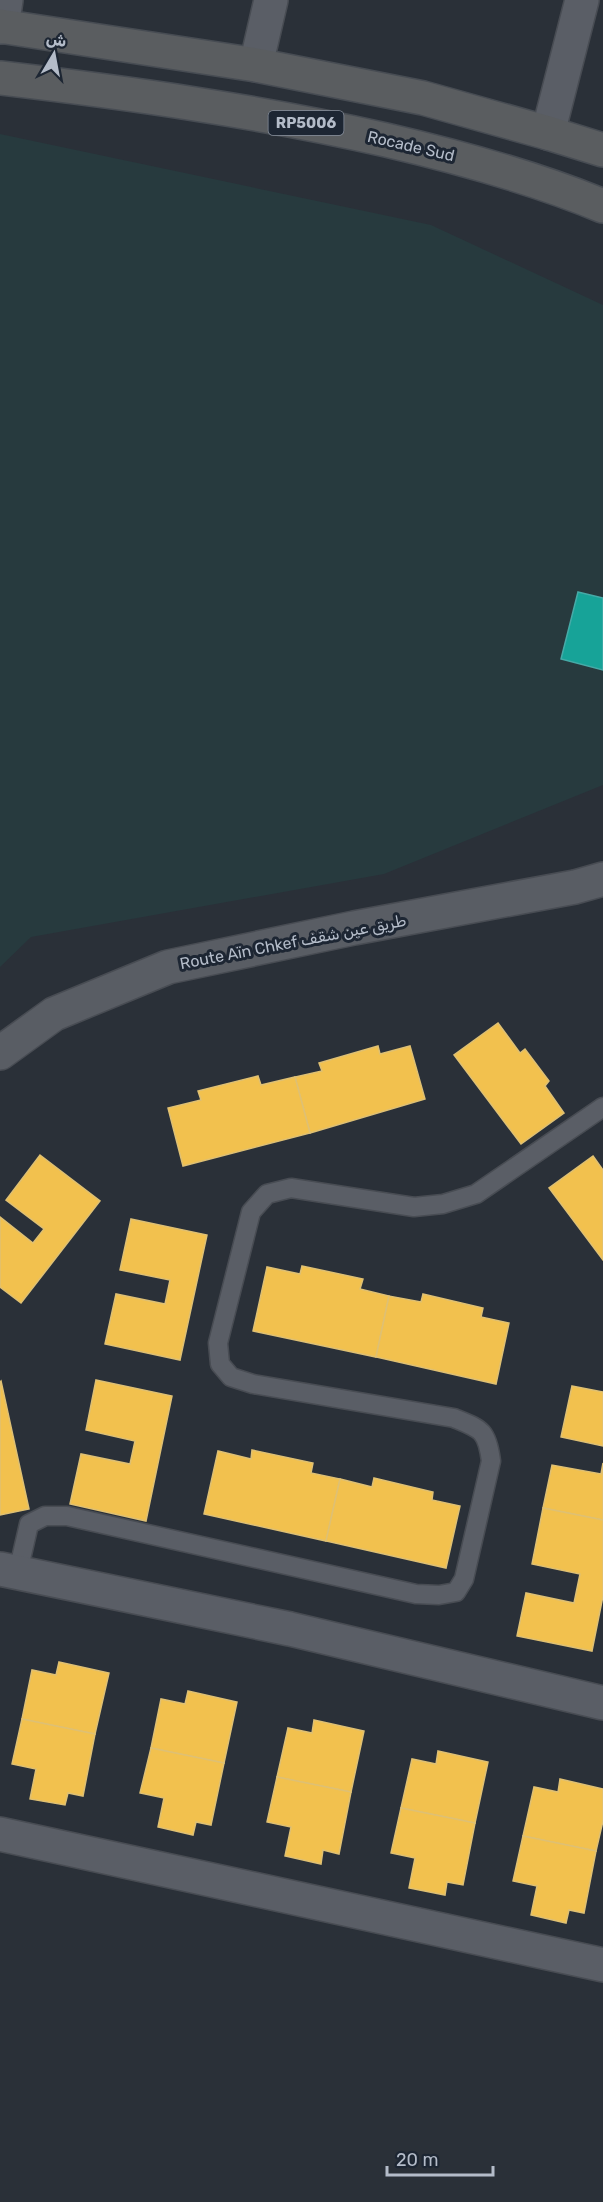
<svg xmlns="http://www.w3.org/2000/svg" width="603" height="2202" font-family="Rubik,'Noto Naskh Arabic',sans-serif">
<rect width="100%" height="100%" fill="#2a3038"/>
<!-- green -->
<path fill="#273a3e" d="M0 134 431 225 603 305V785L384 874 31 937 0 967Z"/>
<!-- homes -->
<g fill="#f2c14e" stroke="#dfc073" stroke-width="1.5">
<path d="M498 1023 520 1053 525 1049 549 1081 545 1086 564 1113 521 1144 454 1055Z"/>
<path d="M378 1046 380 1054 410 1046 425 1099 310 1133 295 1077 322 1071 319 1063Z"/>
<path d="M258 1076 261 1085 295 1077 310 1133 183 1166 168 1108 201 1100 198 1091Z"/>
<path d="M40 1155 100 1201 21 1303 0 1287V1217L33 1243 44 1229 6 1200Z"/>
<path d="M593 1156 603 1170V1260L549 1188Z"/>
<path d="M131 1219 207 1235 180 1360 105 1344 116 1294 165 1304 170 1280 120 1270Z"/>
<path d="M302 1266 363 1279 360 1289 389 1296 376 1357 253 1331 267 1267 300 1274Z"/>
<path d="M423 1294 483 1308 481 1317 509 1323 496 1384 376 1357 389 1296 421 1302Z"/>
<path d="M96 1380 172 1396 146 1521 70 1504 81 1454 130 1464 135 1441 86 1430Z"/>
<path d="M1 1381 29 1509 0 1515V1382Z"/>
<path d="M572 1386 603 1392V1446L561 1437Z"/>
<path d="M252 1450 313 1463 311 1473 340 1479 326 1541 204 1514 218 1451 251 1459Z"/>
<path d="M603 1463V1520L543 1508 552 1465 601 1474Z"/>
<path d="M374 1478 433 1492 432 1500 460 1506 446 1568 326 1541 340 1479 372 1487Z"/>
<path d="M543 1508 603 1520V1596L592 1651 517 1636 526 1593 574 1603 580 1574 532 1564Z"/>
<path d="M59 1662 109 1673 95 1734 22 1719 32 1670 56 1675Z"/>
<path d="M188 1691 237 1702 224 1763 151 1748 161 1699 185 1704Z"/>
<path d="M22 1719 95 1734 83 1796 68 1793 65 1805 30 1799 36 1769 12 1764Z"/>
<path d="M314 1720 364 1731 351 1792 277 1777 288 1728 312 1733Z"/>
<path d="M151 1748 224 1763 211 1825 196 1822 193 1835 158 1827 164 1798 140 1793Z"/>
<path d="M438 1751 488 1762 475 1823 401 1808 412 1759 436 1764Z"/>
<path d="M277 1777 351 1792 339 1854 323 1850 321 1864 285 1856 291 1827 267 1822Z"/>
<path d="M560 1779 603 1789V1821L596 1851 523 1836 534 1787 558 1792Z"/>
<path d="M401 1808 475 1823 463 1885 447 1882 445 1895 409 1888 415 1858 391 1853Z"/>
<path d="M523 1836 596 1851 584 1913 569 1910 566 1923 531 1915 537 1886 513 1881Z"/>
</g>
<!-- public -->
<path fill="#17a398" stroke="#46aaa7" stroke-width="1.5" d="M578 592 603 598V670L561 659Z"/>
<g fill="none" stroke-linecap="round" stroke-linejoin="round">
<defs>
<path id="lane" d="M18 1572 29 1524 45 1516H67L416 1594 439 1595 456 1592 464 1579 491 1461C487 1430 481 1429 454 1418L253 1384 231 1377 220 1364 218 1343 251 1212 267 1194 291 1188 414 1207 443 1204 476 1194 603 1107"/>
<g id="street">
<path d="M2 27 6 0"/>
<path d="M256 65 271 0"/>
<path d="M548 133 582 0"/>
<path d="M0 1569 290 1629 603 1703"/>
<path d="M0 1834 603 1965"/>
</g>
<path id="secondary" d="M0 1053 54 1014 168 967 354 928 575 887 603 879"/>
<g id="highway">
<path d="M0 26 256 65 423 98 548 133 603 150"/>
<path d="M0 78C129 93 258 111 386 140 459 157 533 177 603 206"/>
</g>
</defs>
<!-- lane casing -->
<use href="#lane" stroke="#484c53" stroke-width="21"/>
<!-- street casing -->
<use href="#street" stroke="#484c53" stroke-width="36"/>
<!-- secondary casing -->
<use href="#secondary" stroke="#484c53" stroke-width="36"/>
<!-- highway casing -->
<use href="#highway" stroke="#474c53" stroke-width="36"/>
<!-- lane -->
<use href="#lane" stroke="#5a5e66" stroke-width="18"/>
<!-- street -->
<use href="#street" stroke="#5a5e66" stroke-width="33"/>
<!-- secondary -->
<use href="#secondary" stroke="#595d64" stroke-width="33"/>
<!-- highway -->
<use href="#highway" stroke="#5a5d60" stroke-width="33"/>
</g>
<g text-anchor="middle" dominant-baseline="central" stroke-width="6" stroke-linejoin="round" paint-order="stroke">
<!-- shield labels -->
<rect fill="#1d2633" stroke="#878f9c" stroke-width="1.5" x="268.5" y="111" width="75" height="24" rx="4.5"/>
<g font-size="15" font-weight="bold" fill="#b4bcc9">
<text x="306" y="123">RP5006</text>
</g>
<!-- street labels -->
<g font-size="16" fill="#b4bcc9" stroke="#1d2633">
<text transform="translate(411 146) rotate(13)">Rocade Sud</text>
<text transform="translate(293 942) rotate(-11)">Route Aïn Chkef طريق عين شقف</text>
</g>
</g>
<!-- north arrow -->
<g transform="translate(54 54) rotate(10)" stroke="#1d2633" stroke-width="4.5" paint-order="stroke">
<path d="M0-4.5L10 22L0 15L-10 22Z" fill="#b4bcc9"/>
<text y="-9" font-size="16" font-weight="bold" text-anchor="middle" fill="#b4bcc9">ش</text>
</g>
<!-- scale -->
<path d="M387 2166v9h106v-9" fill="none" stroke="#b4bcc9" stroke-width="3"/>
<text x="396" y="2166" font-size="18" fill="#b4bcc9" stroke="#1d2633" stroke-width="4.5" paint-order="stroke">20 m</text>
</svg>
